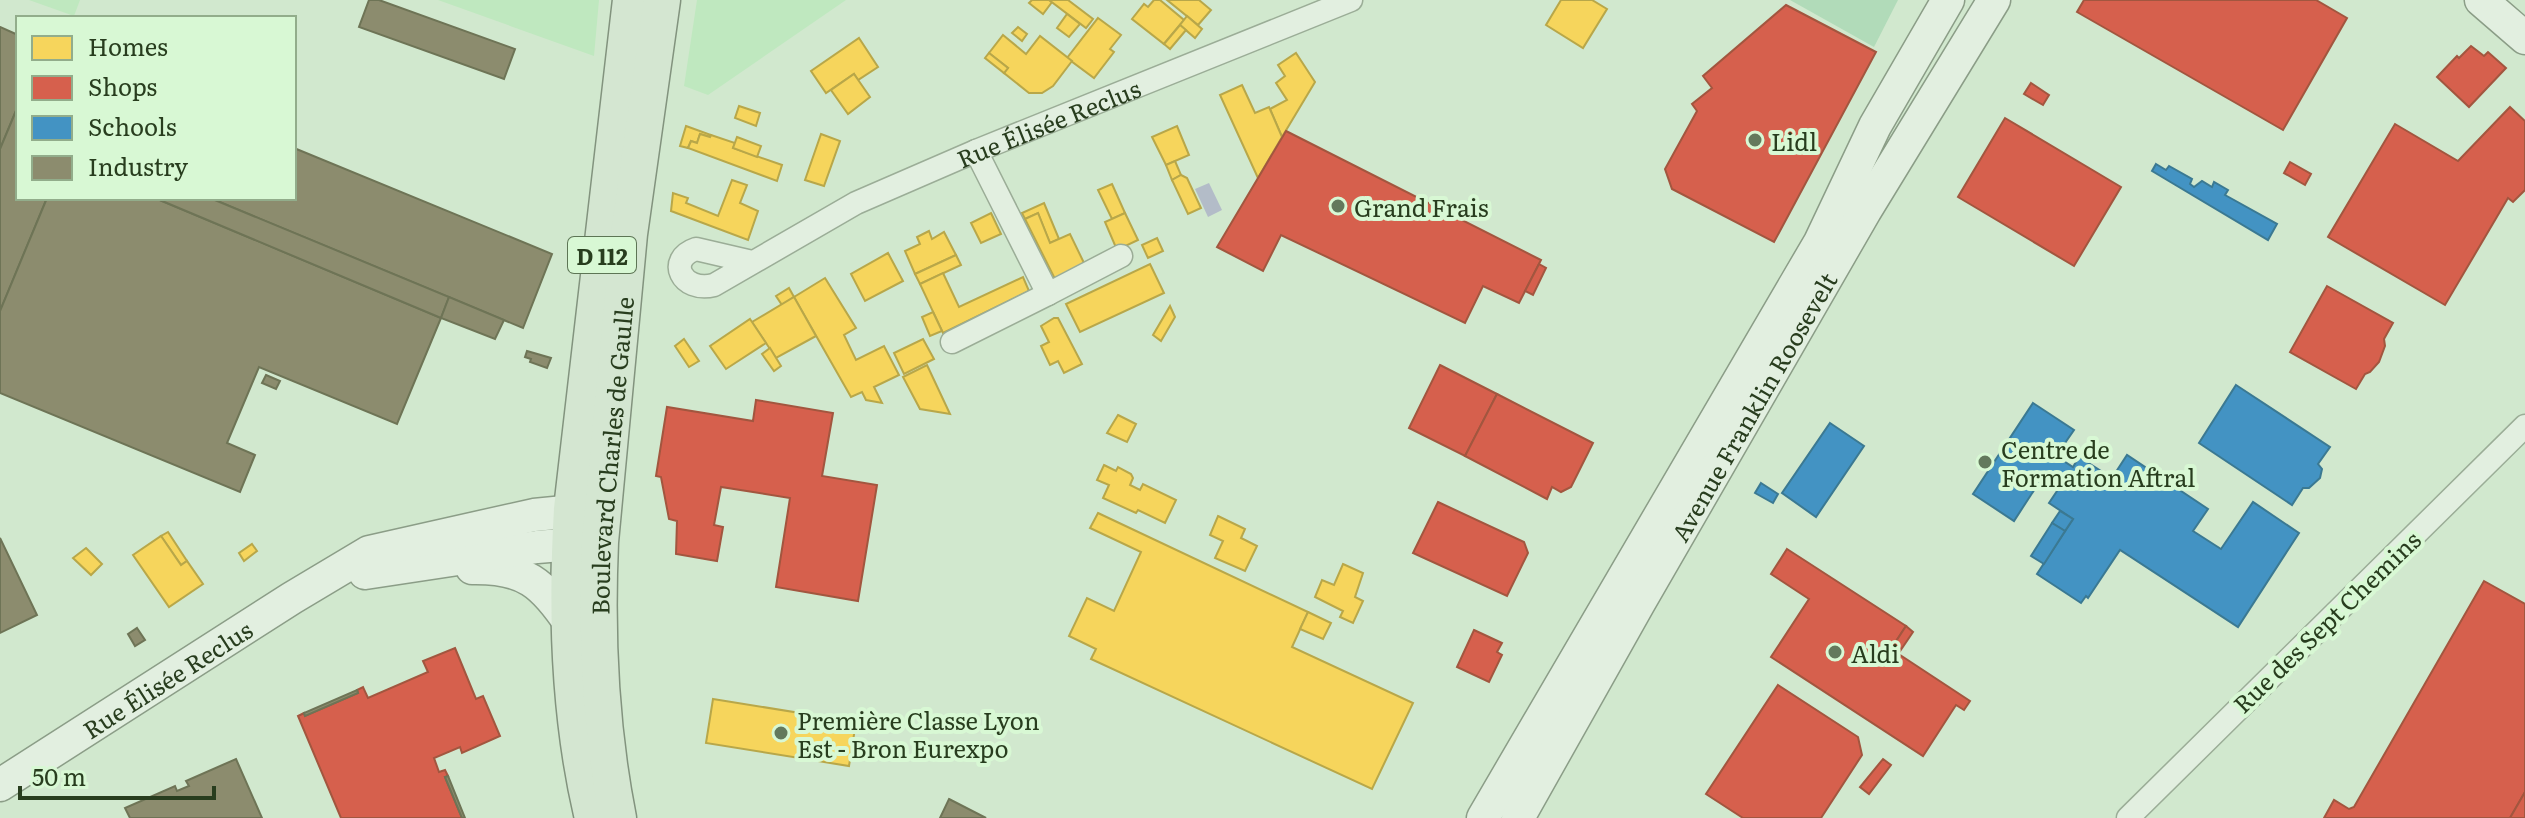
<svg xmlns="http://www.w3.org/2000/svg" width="2525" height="818" font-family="Literata,serif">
<rect width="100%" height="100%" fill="#d1e8ce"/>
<!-- farmland -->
<g fill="#bfe8bf">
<path d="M29 0H80L74 16Z"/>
<path d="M438 0H599L594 56Z"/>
<path d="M697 0H846L708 95 684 86Z"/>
</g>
<!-- green -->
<path fill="#b1dbb9" d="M1790 0H1898L1874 47Z"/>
<!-- water -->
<path fill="#b3bcc8" d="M1209 183 1222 210 1208 217 1195 189Z"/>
<!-- homes -->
<g fill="#f6d55c" stroke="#b8a749" stroke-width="2">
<path d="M1032 0H1049L1052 2 1043 14 1029 3Z"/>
<path d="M1049 0H1068L1093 19 1086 28Z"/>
<path d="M1154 0H1160L1184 20 1164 44 1132 19 1144 4 1148 7Z"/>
<path d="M1167 0H1199L1211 10 1198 25Z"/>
<path d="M1561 0H1592L1607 9 1583 48 1546 25Z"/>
<path d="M1067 14 1080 24 1069 37 1057 28Z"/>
<path d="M1187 16 1202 29 1195 38 1180 25Z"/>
<path d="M1098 18 1121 35 1110 49 1114 52 1094 78 1067 58Z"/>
<path d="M1180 25 1186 30 1170 49 1164 44Z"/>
<path d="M1018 27 1027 34 1022 41 1012 33Z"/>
<path d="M1003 35 1026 54 1040 36 1072 61 1053 86 1042 93H1029L1004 73 1008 68 989 53Z"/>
<path d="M859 38 878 67 858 80 854 74 826 93 811 71Z"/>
<path d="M989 53 1008 68 1004 73 985 58Z"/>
<path d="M1296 53 1315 82 1282 137 1270 109 1287 100 1276 83 1285 76 1278 65Z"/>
<path d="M854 74 870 97 848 114 831 90Z"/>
<path d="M1242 85 1255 113 1269 107 1282 137 1258 178 1220 95Z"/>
<path d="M739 106 760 113 756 126 735 118Z"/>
<path d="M686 126 711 135 710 137 700 134 697 143 691 141 688 148 680 146Z"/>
<path d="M1177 126 1189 155 1166 165 1152 137Z"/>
<path d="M700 134 710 137 711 135 735 143 733 148 782 165 777 181 688 148 691 141 697 143Z"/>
<path d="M821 134 840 141 824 186 805 180Z"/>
<path d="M737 137 761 146 757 157 733 148Z"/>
<path d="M1175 161 1181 175 1172 180 1166 165Z"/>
<path d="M1181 175 1187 178 1201 208 1188 214 1172 180Z"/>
<path d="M732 180 747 185 740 203 758 211 748 240 671 211 673 193 688 198 686 203 718 216Z"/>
<path d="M1112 184 1125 213 1112 219 1098 190Z"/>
<path d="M1044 203 1059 239 1050 243 1038 213 1025 219 1022 213Z"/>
<path d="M991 213 1001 234 981 243 971 223Z"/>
<path d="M1038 213 1050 243 1070 234 1085 265 1055 279 1025 219Z"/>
<path d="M1125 213 1138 240 1117 250 1105 222Z"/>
<path d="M929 231 932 239 944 232 956 255 915 274 905 251 920 244 917 237Z"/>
<path d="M1157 238 1163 251 1148 258 1142 245Z"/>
<path d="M888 253 903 281 865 301 851 274Z"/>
<path d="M956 255 961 265 920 284 915 274Z"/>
<path d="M1150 264 1164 293 1080 332 1066 304Z"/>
<path d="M943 273 959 307 1023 277 1029 291 943 333 920 284Z"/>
<path d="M825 278 856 328 844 335 856 360 884 346 899 375 874 387 882 403 866 400 862 392 851 397 794 297Z"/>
<path d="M789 288 794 297 782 305 776 296Z"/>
<path d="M794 297 816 336 776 358 752 322Z"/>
<path d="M1170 306 1175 317 1161 341 1153 335Z"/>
<path d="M933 312 942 331 930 336 922 317Z"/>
<path d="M1054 318H1058L1082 364 1064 373 1058 361 1050 365 1041 346 1049 342 1041 326Z"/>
<path d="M750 319 766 343 726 369 710 346Z"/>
<path d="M684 339 699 361 689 367 675 346Z"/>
<path d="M923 339 934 359 904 374 894 353Z"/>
<path d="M770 348 781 366 774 371 762 354Z"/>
<path d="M927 365 950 414 920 409 903 377Z"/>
<path d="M1118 415 1136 424 1127 442 1107 433Z"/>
<path d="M1104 465 1116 471 1118 467 1131 474 1133 478 1130 485 1140 490 1143 484 1176 500 1165 523 1138 510 1136 513 1103 498 1109 485 1097 480Z"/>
<path d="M1098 513 1308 612 1292 647 1413 703 1372 789 1091 659 1096 649 1069 636 1087 598 1114 611 1141 552 1090 528Z"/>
<path d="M1218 516 1245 529 1241 538 1257 546 1245 571 1215 558 1223 541 1210 535Z"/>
<path d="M168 532 187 561 181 565 161 536Z"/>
<path d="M161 536 181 565 187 561 203 584 169 607 133 555Z"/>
<path d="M252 544 257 551 244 561 239 553Z"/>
<path d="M86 548 102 564 91 575 73 558Z"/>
<path d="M1343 564 1363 573 1355 597 1363 601 1353 623 1340 617 1343 611 1315 597 1322 580 1334 585Z"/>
<path d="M1308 612 1331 623 1323 639 1300 629Z"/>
<path d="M713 699 856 722 849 766 706 743Z"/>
</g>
<!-- shops -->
<g fill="#d6604d" stroke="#a2563f" stroke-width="2">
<path d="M2084 0H2316L2347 18 2283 130 2077 12Z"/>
<path d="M1786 5 1876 52 1774 242 1672 189 1665 169 1697 111 1692 104 1712 88 1703 76Z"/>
<path d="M2471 46 2484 56 2488 52 2506 68 2469 107 2437 77 2457 56 2459 58Z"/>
<path d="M2031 83 2049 95 2043 105 2024 94Z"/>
<path d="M2510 107 2525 121V190L2513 202 2508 198 2445 305 2328 237 2395 124 2458 161Z"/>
<path d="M2005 118 2121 187 2074 266 1958 197Z"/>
<path d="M1286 131 1541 260 1519 303 1483 286 1465 323 1281 235 1263 271 1217 247Z"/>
<path d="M2290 162 2311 174 2305 185 2284 173Z"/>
<path d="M1539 264 1546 268 1533 295 1525 291Z"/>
<path d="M2327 286 2393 323 2384 339 2385 346 2379 362 2370 372 2365 374 2356 389 2290 352Z"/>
<path d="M1440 365 1497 394 1465 456 1409 428Z"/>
<path d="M1497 394 1593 443 1571 487 1561 492 1552 487 1547 499 1465 456Z"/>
<path d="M756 400 833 413 822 476 877 485 858 601 776 587 790 498 721 487 714 525 723 527 717 561 676 554 677 521 669 519 661 477 656 476 667 407 753 421Z"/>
<path d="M1438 502 1524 542 1528 553 1507 596 1413 553Z"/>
<path d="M1787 549 1906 626 1891 649 1970 701 1964 710 1956 705 1923 756 1771 657 1809 599 1771 574Z"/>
<path d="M2484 581 2525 604V792L2510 818H2324L2334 800 2349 809 2354 807Z"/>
<path d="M1906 626 1913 632 1898 654 1891 649Z"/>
<path d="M1474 630 1502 643 1497 652 1502 655 1489 682 1457 667Z"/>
<path d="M455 648 476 699 483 696 500 736 462 753 460 747 434 758 439 772 445 770 448 776 445 777 462 818H341L298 716 304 713 305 716 358 693 357 690 363 687 368 698 428 672 423 661Z"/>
<path d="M1778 685 1858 737 1862 755 1821 818H1743L1706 794Z"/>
<path d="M1883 759 1891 765 1869 794 1860 787Z"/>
<path d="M2525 792V818H2510Z"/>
</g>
<!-- schools -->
<g fill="#4393c3" stroke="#3b7992" stroke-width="2">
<path d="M2156 164 2166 170 2169 166 2192 179 2190 184 2194 187 2202 181 2212 187 2214 182 2228 190 2225 195 2277 224 2268 240 2152 171Z"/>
<path d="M2236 385 2330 447 2318 464 2322 469 2320 478 2309 488H2303L2292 505 2199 443Z"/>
<path d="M2033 403 2074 430 2056 456 2073 467 2079 457 2112 478 2127 455 2208 509 2193 531 2221 549 2253 502 2299 533 2238 627 2120 550 2088 598 2086 596 2081 603 2037 574 2073 519 2049 503 2057 491 2040 481 2014 521 1973 494Z"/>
<path d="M1830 423 1864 446 1816 517 1782 493Z"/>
<path d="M1761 483 1778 494 1773 503 1755 493Z"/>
<path d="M2060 511 2073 519 2065 531 2052 523Z"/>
<path d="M2052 523 2065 531 2044 564 2031 556Z"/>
</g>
<!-- industry -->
<g fill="#8c8c6e" stroke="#6e7456" stroke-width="2">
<path d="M369 0H379L515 49 504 79 359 27Z"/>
<path d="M0 27 18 35V106L0 149Z"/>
<path d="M18 106V198H47L0 311V149Z"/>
<path d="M294 148 552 254 523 328 210 198H294Z"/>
<path d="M47 198H155L441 318 397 424 259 367 227 443 255 455 240 492 0 393V311Z"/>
<path d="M155 198H210L449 297 441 318Z"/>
<path d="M449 297 504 320 495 339 441 318Z"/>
<path d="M527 351 551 358 547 368 530 362 531 359 525 357Z"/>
<path d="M266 375 280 381 276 389 262 383Z"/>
<path d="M0 538 37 615 0 633Z"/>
<path d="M137 628 145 640 135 646 128 634Z"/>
<path d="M357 690 358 693 305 716 304 713Z"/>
<path d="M236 759 262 818H130L125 808 175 786 177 791 189 786 186 781Z"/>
<path d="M448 776 465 818H462L445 777Z"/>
<path d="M949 799 986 818H940Z"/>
</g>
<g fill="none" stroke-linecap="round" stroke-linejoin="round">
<defs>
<g id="street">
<path id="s1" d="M752 262 696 249C666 259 681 293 714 285L856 203 976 151 1351 0"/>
<path d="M1048 294 1121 256"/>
<path d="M952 342 1048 294 976 151"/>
<path d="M2128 818 2525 426"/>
</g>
<g id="secondary">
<path d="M2481 0 2525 38"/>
<path d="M472 568C525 567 543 583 571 625"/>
<path d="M365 573 537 547 597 542"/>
<path id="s2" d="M0 785 292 598 369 552 534 515 595 509"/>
<path d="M1483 818 1820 242 1875 126 1948 0"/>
<path id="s3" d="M1518 818 1639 603 1865 211 1994 0"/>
</g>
<g id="primary">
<path d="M593 818C569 718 566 611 572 509L631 0"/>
<path id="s4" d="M618 818C600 728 596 634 600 542L629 234 662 0"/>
</g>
</defs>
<!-- street casing -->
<use href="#street" stroke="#9bad97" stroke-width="25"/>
<!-- secondary casing -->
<use href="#secondary" stroke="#8b9d87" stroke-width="35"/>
<!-- primary casing -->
<use href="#primary" stroke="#82937e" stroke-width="39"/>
<!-- street -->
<use href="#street" stroke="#e2efe0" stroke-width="22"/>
<!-- secondary -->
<use href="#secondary" stroke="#e2efe0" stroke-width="32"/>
<!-- primary -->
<use href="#primary" stroke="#d4e6d1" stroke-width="36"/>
</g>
<!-- markers -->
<g fill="#63795c" stroke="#d8f8d4" stroke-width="3">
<circle cx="1755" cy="140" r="8"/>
<circle cx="1338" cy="206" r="8"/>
<circle cx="1985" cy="462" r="8"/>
<circle cx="1835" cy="652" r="8"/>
<circle cx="781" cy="733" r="8"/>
</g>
<g text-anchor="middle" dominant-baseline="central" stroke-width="8" stroke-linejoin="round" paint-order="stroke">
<!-- shield labels -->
<rect fill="#d8f8d4" stroke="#5d7555" stroke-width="2" x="568" y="237" width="68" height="36" rx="6"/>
<g font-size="22" font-weight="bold" fill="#283d1e">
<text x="602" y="255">D 112</text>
</g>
<!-- street labels -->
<g font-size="24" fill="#283d1e" stroke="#d8f8d4">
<text stroke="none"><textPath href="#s1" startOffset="500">Rue Élisée Reclus</textPath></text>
<text stroke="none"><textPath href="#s3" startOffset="474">Avenue Franklin Roosevelt</textPath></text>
<text stroke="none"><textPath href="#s4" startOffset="364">Boulevard Charles de Gaulle</textPath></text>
<text transform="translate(2326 621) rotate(-44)">Rue des Sept Chemins</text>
<text stroke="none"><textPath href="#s2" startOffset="198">Rue Élisée Reclus</textPath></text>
</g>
<!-- poi labels -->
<g font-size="24" fill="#283d1e" stroke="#d8f8d4" text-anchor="start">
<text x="1771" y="140">Lidl</text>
<text x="1354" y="206">Grand Frais</text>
<text x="2001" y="448">Centre de<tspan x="2001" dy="28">Formation Aftral</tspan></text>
<text x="1851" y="652">Aldi</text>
<text x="797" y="719">Première Classe Lyon<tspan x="797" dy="28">Est - Bron Eurexpo</tspan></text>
</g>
</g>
<!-- legend -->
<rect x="16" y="16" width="280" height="184" fill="#d8f8d4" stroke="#92ad8b" stroke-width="2"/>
<rect x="32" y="36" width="40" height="24" fill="#f6d55c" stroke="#92ad8b" stroke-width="2"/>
<text x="88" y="56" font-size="24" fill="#283d1e">Homes</text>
<rect x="32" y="76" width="40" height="24" fill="#d6604d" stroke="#92ad8b" stroke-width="2"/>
<text x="88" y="96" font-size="24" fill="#283d1e">Shops</text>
<rect x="32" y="116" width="40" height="24" fill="#4393c3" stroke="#92ad8b" stroke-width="2"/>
<text x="88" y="136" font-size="24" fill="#283d1e">Schools</text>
<rect x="32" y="156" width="40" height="24" fill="#8c8c6e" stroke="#92ad8b" stroke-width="2"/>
<text x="88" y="176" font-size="24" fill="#283d1e">Industry</text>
<!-- scale -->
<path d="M20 786v12h194v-12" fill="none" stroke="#283d1e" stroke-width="4"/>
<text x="32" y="786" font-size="24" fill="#283d1e" stroke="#d8f8d4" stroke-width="6" paint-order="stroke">50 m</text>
</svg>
